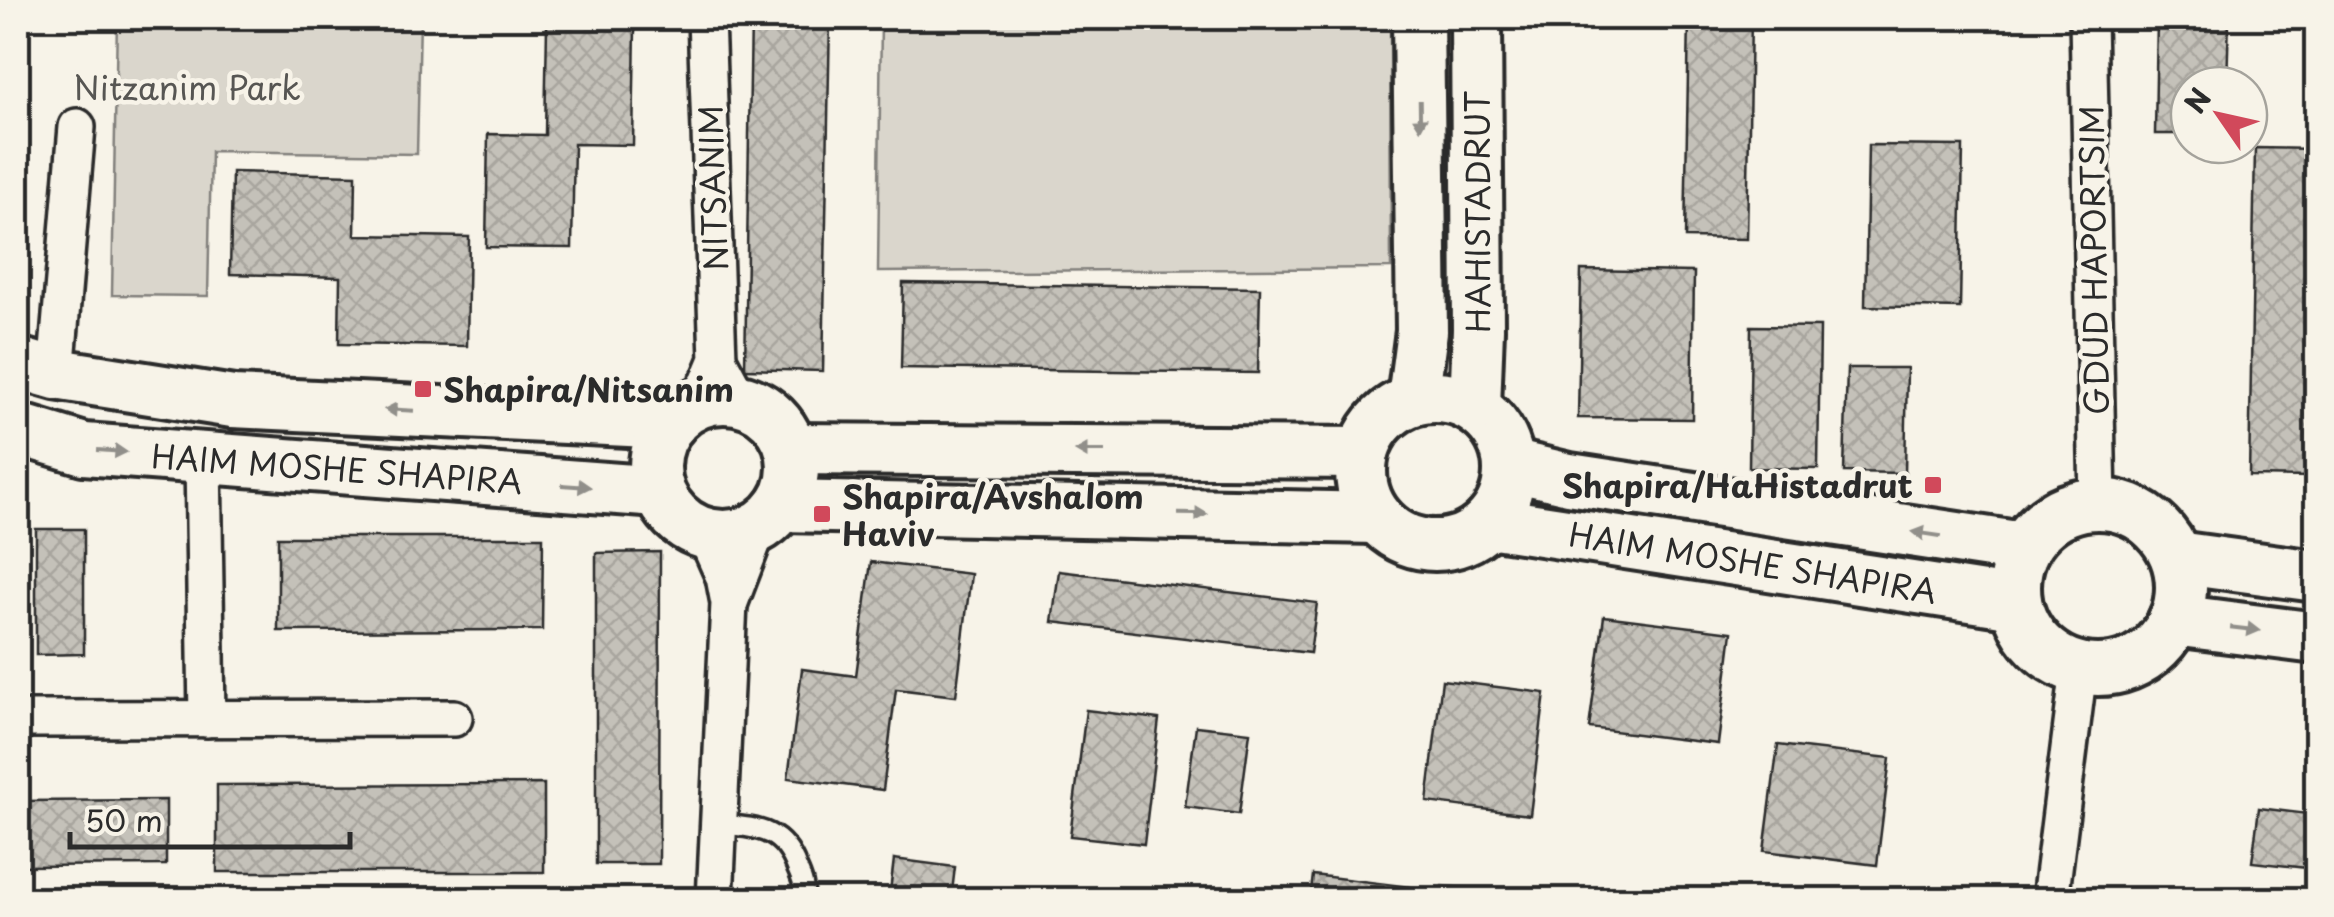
<svg xmlns="http://www.w3.org/2000/svg" width="2334" height="917" font-family="'Playpen Sans',sans-serif">
<defs>
<pattern id="building-cross-hatch" width="8" height="8" patternUnits="userSpaceOnUse" patternTransform="scale(2.5)"><rect width="8" height="8" fill="#c4c1b9"/><path d="M0 0l8 8M0 8l8-8" fill="none" stroke="#a9a69f"/></pattern>
</defs>
<rect width="100%" height="100%" fill="#f7f3e8"/>
<filter id="ink" filterUnits="userSpaceOnUse"><feTurbulence type="fractalNoise" baseFrequency=".01" numOctaves="2"/><feDisplacementMap in="SourceGraphic" scale="20" xChannelSelector="R" yChannelSelector="G"/><feConvolveMatrix kernelMatrix="1 2 1 2 8 2 1 2 1" color-interpolation-filters="sRGB"/></filter>
<g filter="url(#ink)">
<!-- green -->
<g fill="#dad6cc" stroke="#82807c" stroke-width="2.5">
<path d="M117 18H420L417 154 211 151 208 296 112 295Z"/>
<path d="M881 18H1390L1391 268 878 272Z"/>
<path d="M1442 886 1535 894 1534 899H1440Z"/>
</g>
<!-- building -->
<g fill="url(#building-cross-hatch)" stroke="#2b2b2b" stroke-width="2.5">
<path d="M751 18H830L823 371 745 369Z"/>
<path d="M1689 18H1751L1747 239 1685 238Z"/>
<path d="M2157 18H2229L2227 85H2189V134H2155Z"/>
<path d="M547 25 635 26 633 145 574 144 572 248 486 247 488 134 545 135Z"/>
<path d="M1868 145 1963 146 1960 308 1865 306Z"/>
<path d="M2255 148 2316 149V477L2249 476Z"/>
<path d="M232 172 356 175 355 235 469 237 467 346 339 344 340 277 230 274Z"/>
<path d="M1581 270 1694 272 1692 419 1578 418Z"/>
<path d="M903 283 1260 288 1258 373 901 368Z"/>
<path d="M1751 326 1820 327 1818 469 1749 468Z"/>
<path d="M1847 368H1907L1905 473 1844 472Z"/>
<path d="M36 529H84V654L36 655Z"/>
<path d="M278 537H543L542 630 278 631Z"/>
<path d="M660 552 659 864H596V553Z"/>
<path d="M871 562 971 574 956 696 896 689 883 790 788 778 802 669 856 676Z"/>
<path d="M1059 571 1317 603 1310 653 1052 622Z"/>
<path d="M1604 616 1732 632 1718 744 1589 728Z"/>
<path d="M1442 680 1545 693 1530 815 1427 802Z"/>
<path d="M1086 710 1159 719 1144 844 1070 836Z"/>
<path d="M1196 726 1250 732 1239 814 1185 807Z"/>
<path d="M1778 745 1890 758 1877 865 1764 851Z"/>
<path d="M544 784V872H217V785Z"/>
<path d="M166 800V865L18 866V801Z"/>
<path d="M2259 808 2316 815V869L2252 862Z"/>
<path d="M894 859 955 867 951 900H889Z"/>
<path d="M1313 875 1419 888 1417 900H1310Z"/>
</g>
<g fill="none" stroke-linecap="round" stroke-linejoin="round">
<defs>
<path id="lane" d="M717 824C756 828 782 827 797 868 802 879 805 887 804 900"/>
<g id="street">
<path d="M2088 18 2098 503"/>
<path d="M718 359 732 385 746 401"/>
<path d="M56 374 77 127"/>
<path d="M692 406 708 383 718 359 706 18"/>
<path d="M203 458 207 719"/>
<path d="M705 534 724 577 729 603 715 900"/>
<path d="M730 602 759 526"/>
<path d="M31 719 454 718"/>
<path d="M2050 900 2079 669"/>
</g>
<g id="secondary">
<path d="M18 363 56 374 233 402 671 423"/>
<circle cx="1435" cy="471" r="74"/>
<circle cx="724" cy="467" r="69"/>
<path d="M1413 399 1422 331 1418 18"/>
<path d="M1475 407 1478 329 1476 18"/>
<path d="M18 429 84 449 659 492"/>
<path d="M791 449 1363 453"/>
<path d="M1510 465 1569 479 2023 548"/>
<circle cx="2098" cy="587" r="83"/>
<path d="M781 506 1377 518"/>
<path d="M1489 522 2016 603"/>
<path d="M2176 557 2316 576"/>
<path d="M2174 620 2316 638"/>
</g>
</defs>
<!-- lane casing -->
<use href="#lane" stroke="#2b2b2b" stroke-width="25"/>
<!-- street casing -->
<use href="#street" stroke="#2b2b2b" stroke-width="42"/>
<!-- secondary casing -->
<use href="#secondary" stroke="#2b2b2b" stroke-width="58"/>
<!-- lane -->
<use href="#lane" stroke="#f7f3e8" stroke-width="18"/>
<!-- street -->
<use href="#street" stroke="#f7f3e8" stroke-width="35"/>
<!-- secondary -->
<use href="#secondary" stroke="#f7f3e8" stroke-width="50"/>
</g>
<!-- one-way arrows -->
<defs><path id="oneway-solid" d="M-6-.8H1V-3.2L6.5 0L1 3.2V.8H-6Z" transform="scale(2.5)"/></defs>
<g fill="#918f8a">
<use href="#oneway-solid" transform="translate(1420 115) rotate(89)"/>
<use href="#oneway-solid" transform="translate(399 410) rotate(-177)"/>
<use href="#oneway-solid" transform="translate(112 451) rotate(4)"/>
<use href="#oneway-solid" transform="translate(1090 451) rotate(-180)"/>
<use href="#oneway-solid" transform="translate(576 486) rotate(4)"/>
<use href="#oneway-solid" transform="translate(1193 514) rotate(1)"/>
<use href="#oneway-solid" transform="translate(1927 534) rotate(-171)"/>
<use href="#oneway-solid" transform="translate(2245 629) rotate(7)"/>
</g>
</g>
<!-- markers -->
<g fill="#d1495b" stroke="#f7f3e8" stroke-width="4">
<rect x="413" y="379" width="20" height="20" rx="5"/>
<rect x="1923" y="475" width="20" height="20" rx="5"/>
<rect x="812" y="504" width="20" height="20" rx="5"/>
</g>
<g text-anchor="middle" dominant-baseline="central" stroke-width="9" stroke-linejoin="round" paint-order="stroke">
<!-- park labels -->
<g font-size="32" fill="#575653" stroke="#f7f3e8">
<text x="187" y="87">Nitzanim Park</text>
</g>
<!-- street labels -->
<g font-size="32" fill="#2b2b2b" stroke="#f7f3e8">
<text transform="translate(712 188) rotate(-92)">NITSANIM</text>
<text transform="translate(1477 212) rotate(-90)">HAHISTADRUT</text>
<text transform="translate(2093 260) rotate(-91)">GDUD HAPORTSIM</text>
<text transform="translate(337 468) rotate(4)">HAIM MOSHE SHAPIRA</text>
<text transform="translate(1753 562) rotate(9)">HAIM MOSHE SHAPIRA</text>
</g>
<!-- poi labels -->
<g font-size="32" font-weight="bold" fill="#2b2b2b" stroke="#f7f3e8" text-anchor="start">
<text x="443" y="389">Shapira/Nitsanim</text>
<text x="1913" y="485" text-anchor="end">Shapira/HaHistadrut</text>
<text x="842" y="496">Shapira/Avshalom<tspan x="842" dy="37">Haviv</tspan></text>
</g>
</g>
<!-- margin -->
<rect width="2334" height="917" fill="none" stroke="#f7f3e8" stroke-width="60"/>
<rect x="30" y="30" width="2274" height="857" fill="none" stroke="#2b2b2b" stroke-width="4" filter="url(#ink)"/>
<!-- north arrow -->
<g transform="translate(2219 115) rotate(304)"><circle r="48" fill="#f7f3e8" stroke="#a5a39c" stroke-width="2.5"/>
<path d="M0-8L18 38L0 25L-18 38Z" fill="#d1495b"/>
<text y="-15" font-size="28" font-weight="bold" text-anchor="middle" fill="#2b2b2b">N</text>
</g>
<!-- scale -->
<path d="M70 832v15h280v-15" fill="none" stroke="#2b2b2b" stroke-width="5"/>
<text x="85" y="832" font-size="30" fill="#2b2b2b" stroke="#f7f3e8" stroke-width="8" paint-order="stroke">50 m</text>
</svg>
